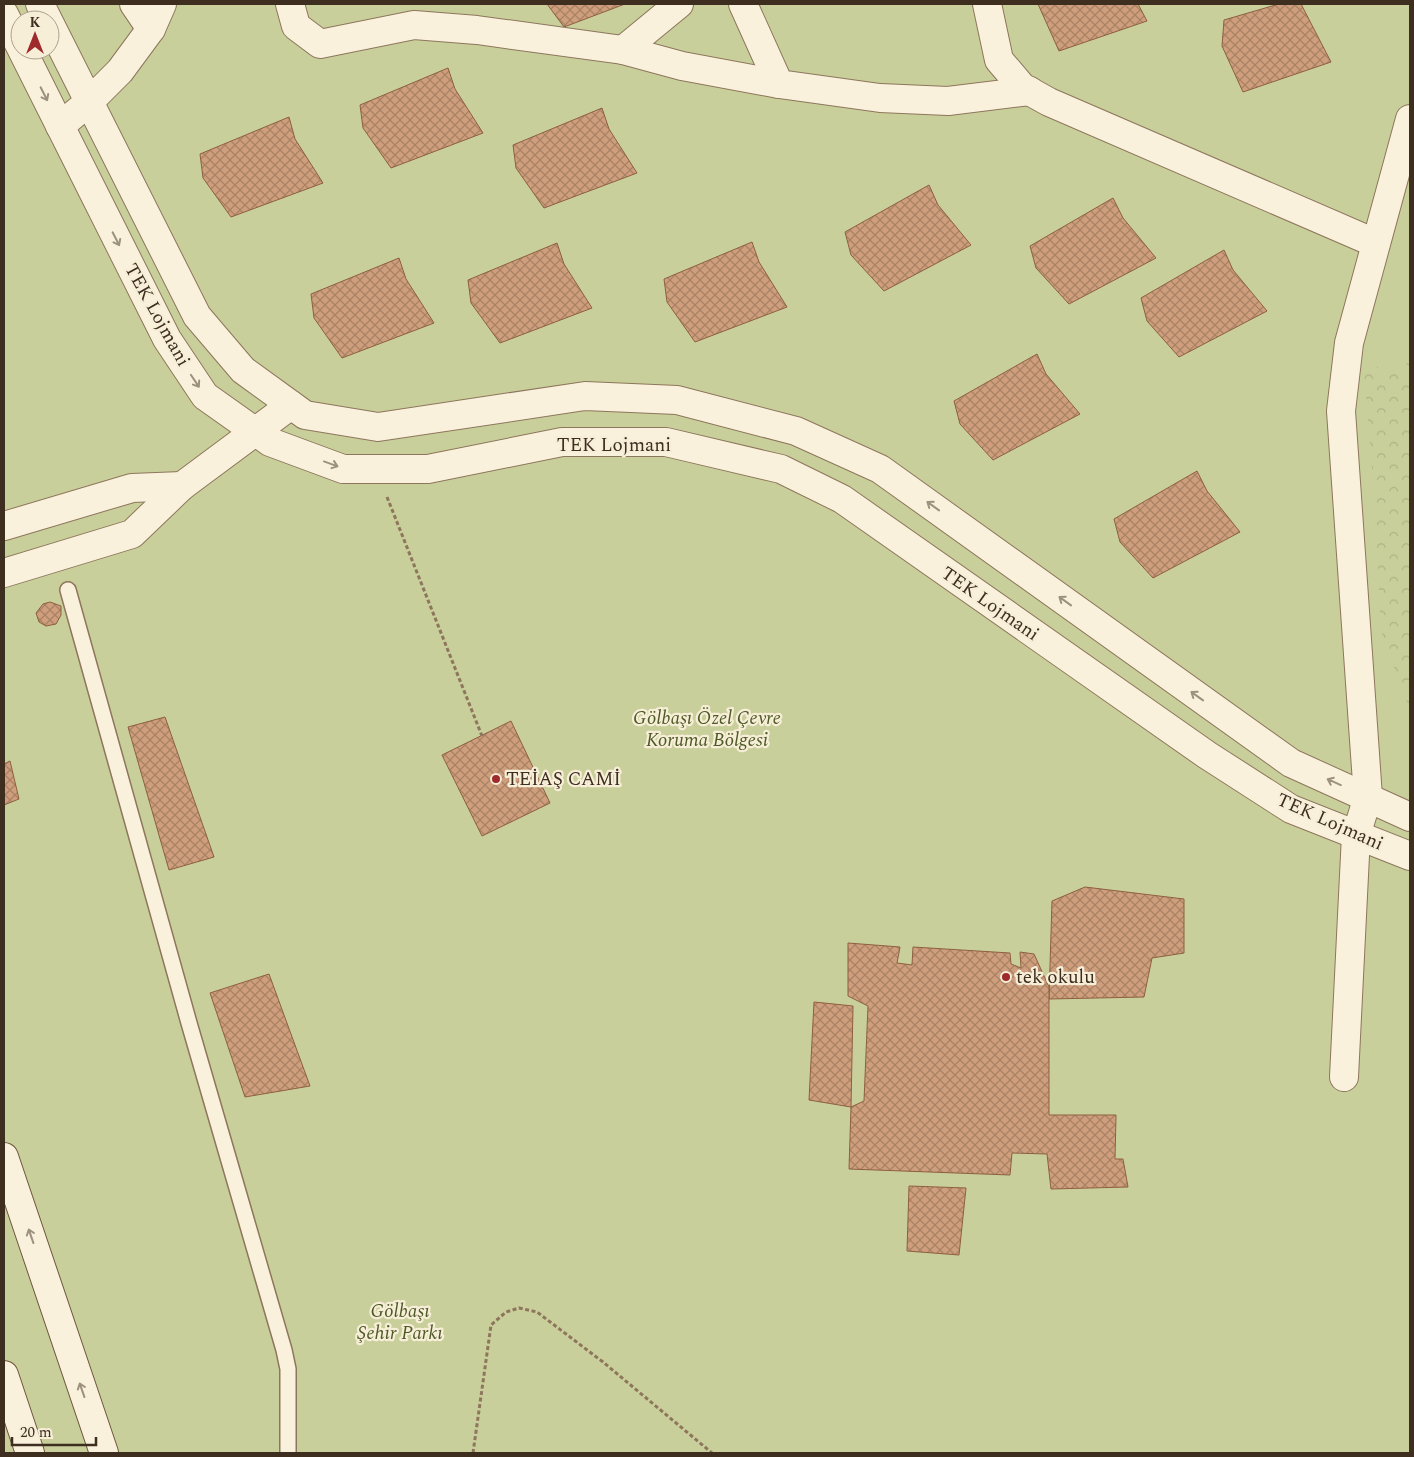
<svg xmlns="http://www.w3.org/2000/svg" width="1414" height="1457" font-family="Spectral,serif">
<defs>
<pattern id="forest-crowns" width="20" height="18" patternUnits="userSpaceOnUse" patternTransform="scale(1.25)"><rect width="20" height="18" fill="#c9cf9b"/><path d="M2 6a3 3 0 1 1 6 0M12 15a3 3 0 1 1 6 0" fill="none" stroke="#aeb285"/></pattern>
<pattern id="building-cross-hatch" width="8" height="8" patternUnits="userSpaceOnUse" patternTransform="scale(1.25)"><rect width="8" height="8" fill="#cf9f7d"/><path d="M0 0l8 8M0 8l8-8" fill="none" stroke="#a98266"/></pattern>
</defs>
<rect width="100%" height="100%" fill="#f0e4c8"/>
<!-- green -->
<path fill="#c9cf9b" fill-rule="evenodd" d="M4 4H1410V1453H4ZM20 20H50V50H20Z"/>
<!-- forest -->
<path fill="url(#forest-crowns)" d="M1410 337V711L1381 631 1374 494 1363 363 1405 374Z"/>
<!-- building -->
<g fill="url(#building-cross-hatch)" stroke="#8d5f41">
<path d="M547 4H625L564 27Z"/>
<path d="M1038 4H1138L1147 21 1059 51Z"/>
<path d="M1279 4H1301L1331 62 1243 92 1222 46 1224 20Z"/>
<path d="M448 68 455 89 483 133 391 168 363 128 360 105Z"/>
<path d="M602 108 609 129 637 173 544 208 516 168 513 145Z"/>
<path d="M289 117 295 139 323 183 231 217 203 178 200 154Z"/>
<path d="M929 185 938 205 971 245 884 291 851 255 845 232Z"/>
<path d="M1113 198 1123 218 1156 258 1069 304 1036 268 1030 246Z"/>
<path d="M752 242 759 262 787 307 695 342 667 302 664 279Z"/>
<path d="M557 243 564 264 592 308 500 343 471 303 468 280Z"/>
<path d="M1224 250 1233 270 1267 311 1179 357 1147 321 1141 298Z"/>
<path d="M399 258 406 279 434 323 342 358 314 318 311 294Z"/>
<path d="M1037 354 1046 374 1080 414 993 460 960 424 954 401Z"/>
<path d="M1197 471 1207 491 1240 532 1153 578 1120 542 1114 519Z"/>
<path d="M50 602 61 606V615L56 624 46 626 39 622 36 613 43 604Z"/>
<path d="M165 717 214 857 169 870 128 727Z"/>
<path d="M511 721 550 803 482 836 442 755Z"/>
<path d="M10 761 19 799 4 805V764Z"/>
<path d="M1085 887 1184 899V953L1152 958 1144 997 1049 999 1052 901Z"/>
<path d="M848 943 900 947 897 963 912 965 913 947 1010 953 1011 964 1021 968 1020 952 1034 954 1049 987V1115H1116L1115 1159H1123L1128 1187 1051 1189 1047 1154 1012 1153 1010 1175 849 1169 851 1107 864 1101 868 1006 848 996Z"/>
<path d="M269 974 310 1086 245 1097 210 993Z"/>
<path d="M814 1002 853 1006 851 1107 809 1100Z"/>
<path d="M909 1186 966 1188 959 1255 907 1251Z"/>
</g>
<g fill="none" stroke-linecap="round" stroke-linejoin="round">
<defs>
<path id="service" d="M68 590 189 1023 284 1350 288 1369V1453"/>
<g id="minor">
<path d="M134 4 151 29"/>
<path d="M290 4 296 26 320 44 414 25 477 30 623 50"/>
<path d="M679 4 623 50 682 66 779 84"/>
<path d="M743 4 779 84 880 98 948 101 1030 91"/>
<path d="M987 4 999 60 1022 87 1049 102 1375 243"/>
<path d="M60 126 89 102 120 71 151 29 162 4"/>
<path d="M4 526 132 488 182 486"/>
<path d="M4 573 132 534 182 486 291 405"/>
<path d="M1344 1077 1356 835 1368 797 1341 411 1349 343 1410 119"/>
</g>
<g id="tertiary">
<path d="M40 4 48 20"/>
<path d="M4 14 20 46"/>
<path d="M50 24 197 316 243 370 305 415 378 427 585 396 677 400 796 431 880 469 1291 763 1410 817"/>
<path d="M22 50 167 339 205 396 270 442 343 469H428L562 442H666L781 469 842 499 1207 755 1291 809 1410 856"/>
</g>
<g id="secondary">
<path d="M4 1157 104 1453"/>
<path d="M4 1375 30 1453"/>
</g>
</defs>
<!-- service casing -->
<use href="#service" stroke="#8d765c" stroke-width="18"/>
<!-- minor casing -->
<use href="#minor" stroke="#8d765c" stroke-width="30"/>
<!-- tertiary casing -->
<use href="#tertiary" stroke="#8d765c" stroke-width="30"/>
<!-- secondary casing -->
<use href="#secondary" stroke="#6f573f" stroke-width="30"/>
<!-- path -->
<g stroke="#8d765c" stroke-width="3" stroke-dasharray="4 2.5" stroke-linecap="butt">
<path d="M387 497 482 736"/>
<path d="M473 1453 491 1325 506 1312 519 1308 537 1312 603 1362 712 1453"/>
</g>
<!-- service -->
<use href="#service" stroke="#faf1dc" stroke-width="15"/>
<!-- minor -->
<use href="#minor" stroke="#faf1dc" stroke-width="28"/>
<!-- tertiary -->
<use href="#tertiary" stroke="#faf1dc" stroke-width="28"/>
<!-- secondary -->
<use href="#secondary" stroke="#faf1dc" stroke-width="28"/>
</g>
<!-- one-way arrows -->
<defs><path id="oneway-shaft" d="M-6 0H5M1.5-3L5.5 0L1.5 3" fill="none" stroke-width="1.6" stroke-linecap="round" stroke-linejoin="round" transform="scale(1.25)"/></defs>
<g stroke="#9c907e">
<use href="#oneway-shaft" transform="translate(44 94) rotate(63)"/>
<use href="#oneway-shaft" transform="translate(116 239) rotate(63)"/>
<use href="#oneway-shaft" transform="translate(195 381) rotate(56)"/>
<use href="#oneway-shaft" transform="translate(331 464) rotate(20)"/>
<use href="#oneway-shaft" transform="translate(933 506) rotate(-144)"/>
<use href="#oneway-shaft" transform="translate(1065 601) rotate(-144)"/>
<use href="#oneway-shaft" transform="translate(1197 696) rotate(-144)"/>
<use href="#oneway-shaft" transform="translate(1334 782) rotate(-156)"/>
<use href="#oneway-shaft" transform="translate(31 1236) rotate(-109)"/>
<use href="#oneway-shaft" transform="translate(82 1390) rotate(-109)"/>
</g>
<!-- markers -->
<g fill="#9e2a2b" stroke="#f7eed8" stroke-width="2">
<circle cx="496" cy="779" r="5"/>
<circle cx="1006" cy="977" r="5"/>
</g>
<g text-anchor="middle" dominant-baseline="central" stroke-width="4.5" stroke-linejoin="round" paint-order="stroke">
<!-- street labels -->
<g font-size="19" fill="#3d2e20" stroke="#f7eed8">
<text transform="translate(157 315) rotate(61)">TEK Lojmani</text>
<text x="614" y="445">TEK Lojmani</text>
<text transform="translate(990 604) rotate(35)">TEK Lojmani</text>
<text transform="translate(1330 822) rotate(24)">TEK Lojmani</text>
</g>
<!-- park labels -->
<g font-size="19" font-style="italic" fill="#4d5a26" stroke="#f7eed8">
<text x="707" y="718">Gölbaşı Özel Çevre<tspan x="707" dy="22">Koruma Bölgesi</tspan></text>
<text x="400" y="1311">Gölbaşı<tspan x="400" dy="22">Şehir Parkı</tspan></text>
</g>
<!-- poi labels -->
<g font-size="19" fill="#3d2e20" stroke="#f7eed8" text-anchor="start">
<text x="506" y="779">TEİAŞ CAMİ</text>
<text x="1016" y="977">tek okulu</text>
</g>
</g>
<!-- border -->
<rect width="1414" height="1457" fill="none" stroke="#3d2e20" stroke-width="10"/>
<!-- north arrow -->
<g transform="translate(35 35)"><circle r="24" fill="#f7eed8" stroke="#ada18e"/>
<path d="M0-4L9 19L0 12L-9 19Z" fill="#9e2a2b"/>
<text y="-8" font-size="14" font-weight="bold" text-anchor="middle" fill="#3d2e20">K</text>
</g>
<!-- scale -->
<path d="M12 1437v8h84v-8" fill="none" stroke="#3d2e20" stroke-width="2.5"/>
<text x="20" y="1437" font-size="15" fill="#3d2e20" stroke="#f7eed8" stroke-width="4" paint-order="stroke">20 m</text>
</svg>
